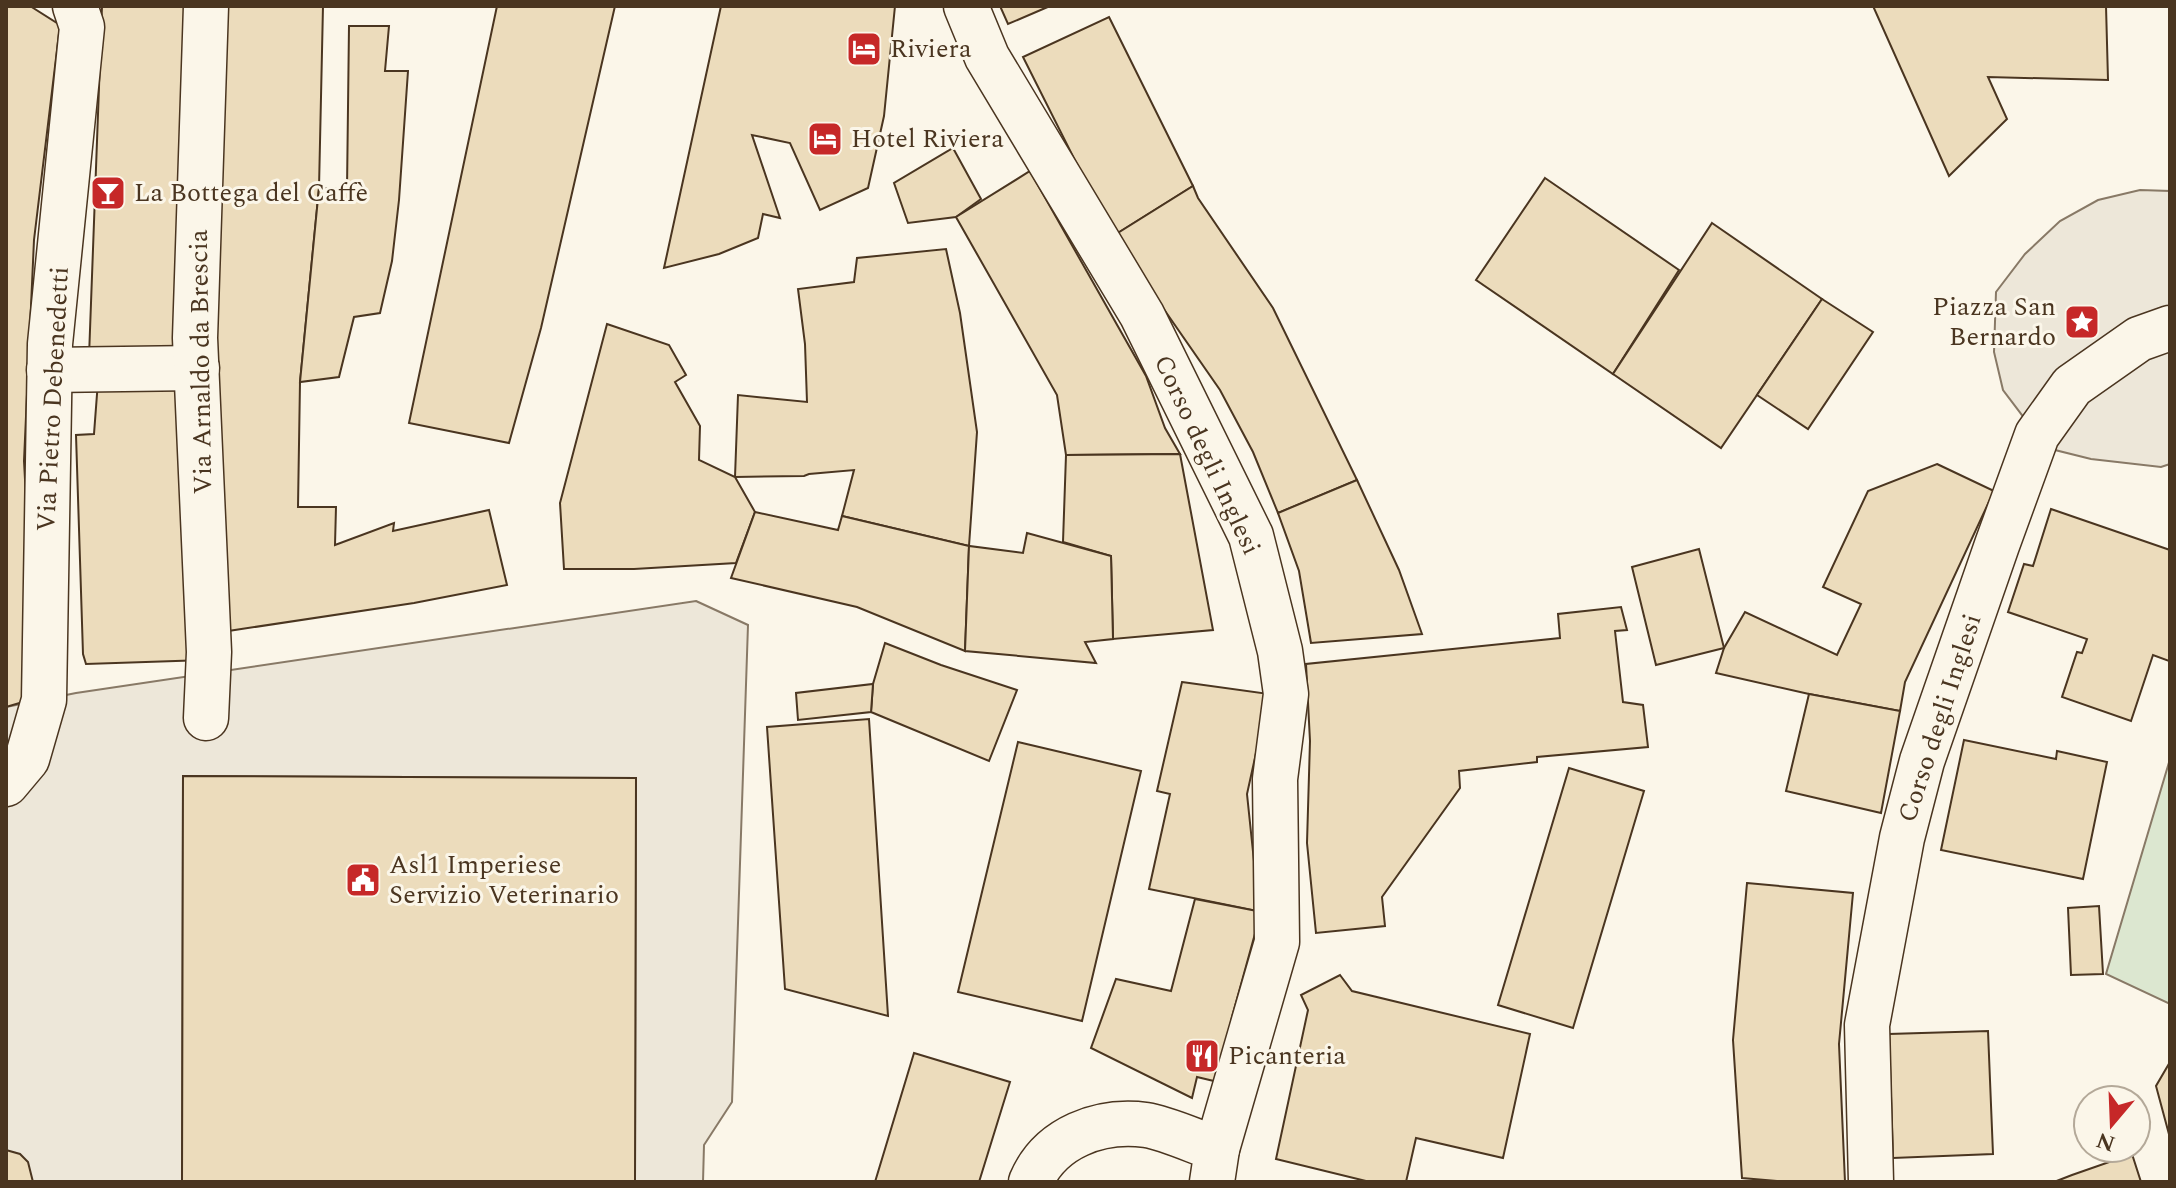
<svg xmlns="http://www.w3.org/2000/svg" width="2176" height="1188" font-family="Spectral,serif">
<rect width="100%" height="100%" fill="#fbf6e9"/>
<!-- green -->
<path fill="#dce7d0" stroke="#887966" stroke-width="2" d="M2170 759V1004L2106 974Z"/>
<!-- parking -->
<g fill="#ede7d9" stroke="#887966" stroke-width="2">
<path d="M2140 190 2170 191V464L2161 467 2091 459 2051 449 2037 435 2003 390 1994 352 1996 292 2025 254 2060 221 2098 200Z"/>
<path d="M696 601 748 625 732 1102 704 1145 703 1182H635L636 778 183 776 182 1182H6V707L76 693Z"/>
</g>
<!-- building -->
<g fill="#ecdcbc" stroke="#4a3520" stroke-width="2">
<path d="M6 6H30L60 25 34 240 24 461 30 571 23 702 6 707Z"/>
<path d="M102 6H194L181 358 89 357Z"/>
<path d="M219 6H323L319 188 300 382 298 507H336L335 545 394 523 393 531 489 510 507 585 414 603 215 633 213 466Z"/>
<path d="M497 6H615L541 328 509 443 409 423Z"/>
<path d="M721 6H895L884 116 868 188 820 210 790 143 752 135 780 218 763 214 758 238 719 254 664 268Z"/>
<path d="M1000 6H1050L1008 24Z"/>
<path d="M1873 6H2106L2108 80 1988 77 2007 119 1949 176Z"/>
<path d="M1109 17 1193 186 1113 236 1023 57Z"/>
<path d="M349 26H389L385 71H408L399 200 392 261 380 313 354 317 339 377 300 382 319 188 347 189Z"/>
<path d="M953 148 981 199 956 217 908 223 894 183Z"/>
<path d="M1030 171 1146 376 1165 428 1180 454 1066 455 1057 395 956 217Z"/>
<path d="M1545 178 1679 270 1613 374 1476 280Z"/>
<path d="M1193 186 1198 198 1273 308 1357 480 1278 513 1253 452 1220 390 1113 236Z"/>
<path d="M1712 223 1822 299 1721 448 1613 374Z"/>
<path d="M946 249 960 313 977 432 969 546 842 516 854 470 809 474 804 476 735 477 738 395 807 402 805 344 798 289 854 282 857 258Z"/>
<path d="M1822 299 1873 332 1808 429 1757 395Z"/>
<path d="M607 324 669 345 686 375 675 382 700 426 699 460 735 477 755 512 736 563 634 569H564L560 503Z"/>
<path d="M179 378 205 660 86 664 83 654 76 435 94 434 98 381Z"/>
<path d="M1180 454 1213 630 1113 639 1111 556 1063 542 1066 455Z"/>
<path d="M1937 464 1994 491 1905 682 1900 711 1809 694 1716 673 1724 648 1745 612 1837 655 1861 604 1823 587 1868 491Z"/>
<path d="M1357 480 1399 570 1422 634 1311 643 1299 571 1278 513Z"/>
<path d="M2051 509 2170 550V657L2169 661 2153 655 2131 721 2062 697 2077 652 2082 653 2087 639 2008 612 2024 564 2033 566Z"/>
<path d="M755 512 838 530 842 516 969 546 965 651 857 607 731 578Z"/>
<path d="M1027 533 1111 556 1113 639 1085 642 1096 663 965 651 969 546 1023 553Z"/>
<path d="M1699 549 1724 648 1656 665 1632 567Z"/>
<path d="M1621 607 1627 630 1615 631 1623 702 1643 705 1648 747 1537 757V762L1459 771 1460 788 1382 897 1385 926 1316 933 1307 843 1310 741 1306 664 1560 638 1558 614Z"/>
<path d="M885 643 941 665 1017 690 989 761 871 712 873 684Z"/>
<path d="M1182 682 1269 694 1247 794 1257 890V911L1149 889 1170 794 1157 791Z"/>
<path d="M873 684 871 712 798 720 796 693Z"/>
<path d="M1809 694 1900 711 1881 813 1786 791Z"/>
<path d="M869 719 888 1016 785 989 767 727Z"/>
<path d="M1964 740 2056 759 2057 751 2107 762 2083 879 1941 850Z"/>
<path d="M1018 742 1141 771 1082 1021 958 992Z"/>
<path d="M1569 768 1644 791 1573 1028 1498 1005Z"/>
<path d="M183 776 636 778 635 1182H182Z"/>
<path d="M1747 883 1853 893 1839 1044 1845 1182H1789L1742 1178 1733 1040Z"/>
<path d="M1195 899 1257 911 1256 930 1232 1017 1218 1082 1197 1077 1192 1098 1091 1048 1116 979 1171 991Z"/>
<path d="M2099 906 2103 974 2071 975 2068 908Z"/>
<path d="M1340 975 1352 991 1530 1034 1503 1158 1416 1138 1406 1182H1370L1276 1159 1308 1010 1301 995Z"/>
<path d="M1988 1031 1993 1154 1893 1158 1889 1034Z"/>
<path d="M914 1053 1010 1082 979 1182H875Z"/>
<path d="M2170 1062V1138L2156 1086Z"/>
<path d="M6 1150 20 1154 28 1162 33 1182H6Z"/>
<path d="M2132 1154 2141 1182H2054L2072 1175Z"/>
</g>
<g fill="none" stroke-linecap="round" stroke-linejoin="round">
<defs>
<g id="pedestrian">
<path d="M49 370 197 368"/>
<path d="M206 718 209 652 195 338 206 6"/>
<path d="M6 784 27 759 44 700 50 344 82 27 75 6"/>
</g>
<path id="minor" d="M966 6 987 57 1142 315 1251 536 1280 651 1286 694 1275 779 1277 942 1217 1149"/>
<path id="tertiary" d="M1031 1182C1050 1137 1100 1119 1146 1125 1166 1128 1196 1142 1217 1149L1212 1182"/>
<path id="secondary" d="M1871 1182 1867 1025 1902 838 1922 761 1997 545 2037 435 2072 386 2139 339 2170 328"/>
</defs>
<!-- pedestrian casing -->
<use href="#pedestrian" stroke="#4a3520" stroke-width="47"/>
<!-- minor casing -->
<use href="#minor" stroke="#4a3520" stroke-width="47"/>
<!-- tertiary casing -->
<use href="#tertiary" stroke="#4a3520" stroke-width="47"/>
<!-- secondary casing -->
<use href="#secondary" stroke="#4a3520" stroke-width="47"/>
<!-- pedestrian -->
<use href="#pedestrian" stroke="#fbf6e9" stroke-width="44"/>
<!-- minor -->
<use href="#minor" stroke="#fbf6e9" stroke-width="44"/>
<!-- tertiary -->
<use href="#tertiary" stroke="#fbf6e9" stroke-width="44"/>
<!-- secondary -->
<use href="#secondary" stroke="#fbf6e9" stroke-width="44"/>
</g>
<!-- icons -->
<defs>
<symbol id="hotel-square" viewBox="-11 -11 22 22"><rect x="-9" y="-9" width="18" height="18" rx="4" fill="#c62828" stroke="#fbf6e9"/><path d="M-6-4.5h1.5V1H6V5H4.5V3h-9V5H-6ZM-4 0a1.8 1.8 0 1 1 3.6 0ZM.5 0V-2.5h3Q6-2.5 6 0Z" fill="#fff"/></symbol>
<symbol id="bar-square" viewBox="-11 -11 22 22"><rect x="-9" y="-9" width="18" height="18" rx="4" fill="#c62828" stroke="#fbf6e9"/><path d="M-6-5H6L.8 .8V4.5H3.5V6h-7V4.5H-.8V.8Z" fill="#fff"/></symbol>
<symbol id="sight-square" viewBox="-11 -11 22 22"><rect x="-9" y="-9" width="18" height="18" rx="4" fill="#c62828" stroke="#fbf6e9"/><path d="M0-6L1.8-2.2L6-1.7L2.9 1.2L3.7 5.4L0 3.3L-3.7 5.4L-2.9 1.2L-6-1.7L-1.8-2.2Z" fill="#fff"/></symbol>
<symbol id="civic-square" viewBox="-11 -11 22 22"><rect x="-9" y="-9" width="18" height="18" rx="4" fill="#c62828" stroke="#fbf6e9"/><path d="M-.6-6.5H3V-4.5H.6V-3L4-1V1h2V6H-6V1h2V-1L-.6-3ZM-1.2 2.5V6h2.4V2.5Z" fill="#fff"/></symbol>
<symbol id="restaurant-square" viewBox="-11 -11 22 22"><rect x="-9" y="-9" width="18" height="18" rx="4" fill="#c62828" stroke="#fbf6e9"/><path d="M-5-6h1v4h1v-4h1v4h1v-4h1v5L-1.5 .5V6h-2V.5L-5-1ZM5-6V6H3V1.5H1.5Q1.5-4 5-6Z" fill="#fff"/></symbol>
</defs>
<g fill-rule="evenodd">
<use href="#hotel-square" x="844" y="29" width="40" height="40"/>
<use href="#hotel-square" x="805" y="119" width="40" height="40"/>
<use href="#bar-square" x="88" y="173" width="40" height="40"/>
<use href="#sight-square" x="2062" y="302" width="40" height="40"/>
<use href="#civic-square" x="343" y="860" width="40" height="40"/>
<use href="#restaurant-square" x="1182" y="1036" width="40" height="40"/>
</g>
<g text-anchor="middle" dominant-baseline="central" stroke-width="6" stroke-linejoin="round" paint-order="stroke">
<!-- poi labels -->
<g font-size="26" fill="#4a3520" stroke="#fbf6e9" text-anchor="start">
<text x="890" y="49">Riviera</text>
<text x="851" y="139">Hotel Riviera</text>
<text x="134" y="193">La Bottega del Caffè</text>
<text x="2056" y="307" text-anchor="end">Piazza San<tspan x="2056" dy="30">Bernardo</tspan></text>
<text x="389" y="865">Asl1 Imperiese<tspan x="389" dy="30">Servizio Veterinario</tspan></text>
<text x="1228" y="1056">Picanteria</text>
</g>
<!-- street labels -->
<g font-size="26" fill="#4a3520" stroke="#fbf6e9">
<text transform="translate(201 362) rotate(-91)">Via Arnaldo da Brescia</text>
<text transform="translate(53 399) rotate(-87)">Via Pietro Debenedetti</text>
<text transform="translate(1207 455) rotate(65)">Corso degli Inglesi</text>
<text transform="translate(1940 718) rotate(-72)">Corso degli Inglesi</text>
</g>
</g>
<!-- border -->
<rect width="2176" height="1188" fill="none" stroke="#4a3520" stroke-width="16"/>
<!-- north arrow -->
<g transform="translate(2112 1124) rotate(199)"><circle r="38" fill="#fbf6e9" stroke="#b4a999" stroke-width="2"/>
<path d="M0-6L14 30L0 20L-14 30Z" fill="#c62828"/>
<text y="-12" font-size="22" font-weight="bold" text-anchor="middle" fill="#4a3520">N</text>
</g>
</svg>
